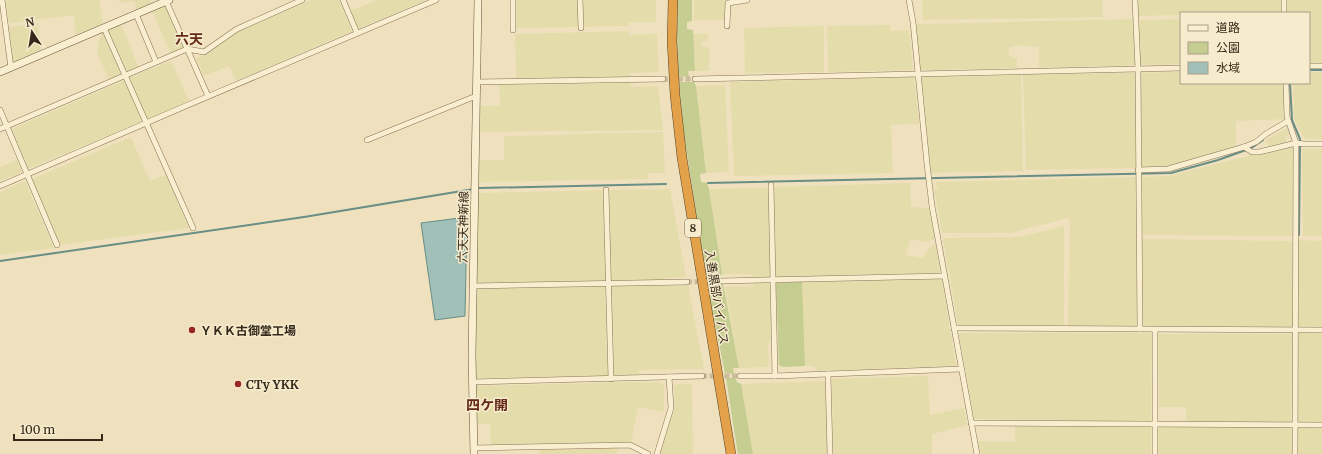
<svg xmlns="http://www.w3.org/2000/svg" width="1322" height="454" font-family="Merriweather,'Noto Sans JP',serif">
<rect width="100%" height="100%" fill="#efe1bd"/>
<!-- farmland -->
<g fill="#e5dcab">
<path d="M5 0H99L103 24 76 35 74 15 9 23Z"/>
<path d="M119 0H151V4L136 10 135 1 120 3Z"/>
<path d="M311 0H339L352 31 236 81 229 66 204 76 196 58 206 54 238 32Z"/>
<path d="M377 0H426L358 29 350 11Z"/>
<path d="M515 0H578L579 27 515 28Z"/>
<path d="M582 0H656V22H629L628 26 583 27Z"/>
<rect x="694" y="0" width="31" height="20"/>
<path d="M922 0H1102L1103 17 923 20Z"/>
<path d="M1138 0H1282V13H1181V15L1138 16Z"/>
<path d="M1286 0H1322V63H1309V13H1287Z"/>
<path d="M163 6 167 8 184 48 171 54 152 11Z"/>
<path d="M1134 19 1135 65 1039 68V47L1019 45 1010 47 1008 55 1017 59V68L920 70 916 24Z"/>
<path d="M1181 19V64L1139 65V20Z"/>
<path d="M38 23 41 51 13 63 9 27Z"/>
<path d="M121 24 139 68 126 73 108 30Z"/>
<path d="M890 25V31L909 30 913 70 828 72 827 26Z"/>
<path d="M824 26V72L745 73 744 28Z"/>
<path d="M104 31 123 74 109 80 97 52 101 33Z"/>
<path d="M629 31V35L657 34 659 72 630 73V77L516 79 515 34Z"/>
<path d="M693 34H708L707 41 702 42V47L709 48V71H695Z"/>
<path d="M171 61 189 101 146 120 128 78Z"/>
<path d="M1181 72V83H1284L1286 119 1236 121V147L1167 166 1142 167 1140 73Z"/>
<path d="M1309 72H1322V139H1305L1294 119 1293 83H1309Z"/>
<path d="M1135 73 1136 168 1026 170 1023 74Z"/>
<path d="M1021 75 1023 171 931 173 921 77Z"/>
<path d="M914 77 919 124 891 125 893 173 734 176 730 82Z"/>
<path d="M125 80 143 121 28 169 12 129Z"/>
<path d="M630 83 631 87 658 86 663 130 479 132V106H500L499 85Z"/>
<path d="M725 85 729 172 706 173 696 86Z"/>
<path d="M1287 128 1290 134 1285 137 1287 142 1269 148 1266 140Z"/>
<path d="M663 132 665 173H648V179L478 182 479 160H504V136Z"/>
<path d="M131 137 150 181 166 175 189 228 60 245 32 179Z"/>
<path d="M1293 147 1292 236 1141 235V177L1169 176 1252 155Z"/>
<path d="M1302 149H1322V236H1303Z"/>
<path d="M17 160 22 172 0 181V167Z"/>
<path d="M1136 177 1137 327 1068 326 1070 223 1068 218 1010 233H942L934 189H938L936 182Z"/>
<path d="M25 181 54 248 0 255V192Z"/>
<path d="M910 183 911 207 929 208 935 239 925 242 910 239 906 255 923 258 931 246 936 244 940 273 775 277 773 187Z"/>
<path d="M767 188 769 191 770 277H753L750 274H722L709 189Z"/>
<path d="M670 189 686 277 665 278 664 280 611 281 608 190Z"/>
<path d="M604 190 607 281 476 284 478 193Z"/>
<path d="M1064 226V325H958L943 238 1020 237Z"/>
<path d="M1142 239 1292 241 1293 328 1143 326Z"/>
<path d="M1298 240 1322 241V327L1298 326Z"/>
<path d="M942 279 956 366 819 371 813 366H805L802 282Z"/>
<path d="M755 283H770L772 339 768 344 769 365 767 367 739 368 725 287 752 286Z"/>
<path d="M665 284 666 286 688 285 704 369 639 370V375H613L611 285Z"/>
<path d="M605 286 608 376 475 378 477 289Z"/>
<path d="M959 333H1152L1151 422 974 419Z"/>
<rect x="1298" y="333" width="24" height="89"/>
<path d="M1158 334H1292L1291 422H1186V407H1159Z"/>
<path d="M928 376 930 415 964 408 967 425 932 434V454H833L832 379Z"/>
<path d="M825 381 828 454H753L741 384Z"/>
<path d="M635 382V383L660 382 664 385V412L638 407 631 443 491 446 490 424H476V386Z"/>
<path d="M677 384H692L693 454H659L675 404 674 387Z"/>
<path d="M1015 426 1151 427V454H981L978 441 1015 442Z"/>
<rect x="1158" y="427" width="134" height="27"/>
<rect x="1298" y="427" width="24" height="27"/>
<path d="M618 447 617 454H539L540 450Z"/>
</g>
<!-- green -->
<g fill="#c5cd91">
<path d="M678 0H692V21L687 22V29L693 30 695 71H688L689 77 678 76 677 33Z"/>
<path d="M679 82H694L696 86 706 173 700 174 701 182 707 183 709 189 722 274 718 278H706L683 128Z"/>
<path d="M802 282 805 366 783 367 779 365 776 283Z"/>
<path d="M723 283 739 368H733L734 374 725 373 707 284Z"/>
<path d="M726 378H735L737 382 741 384 753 454H738Z"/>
</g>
<!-- water -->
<path fill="#a1c0b8" stroke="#688e85" d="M467 217 465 316 435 320 421 223Z"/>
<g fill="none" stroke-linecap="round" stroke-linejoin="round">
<!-- stream -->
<g stroke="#688e85" stroke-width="2">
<path d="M1309 70H1322"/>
<path d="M1290 83 1292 120 1300 139 1299 235"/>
<path d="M1250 149 1263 140"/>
<path d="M708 183 1171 173 1218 160 1246 150"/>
<path d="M0 261 304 217 480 188 666 184"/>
</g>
<!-- street-tunnel -->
<g stroke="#cabc9d" stroke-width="5" stroke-dasharray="5 2.5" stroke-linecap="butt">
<path d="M663 79H695"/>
<path d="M687 282 722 281"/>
<path d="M702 376H740"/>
</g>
<defs>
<g id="street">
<path d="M2 0 11 68"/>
<path d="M343 0 357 33"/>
<path d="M513 0V30"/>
<path d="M580 0 581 28"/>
<path d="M909 0 913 22 927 164 932 206 977 454"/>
<path d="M1135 0 1138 69 1140 329"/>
<path d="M1284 0V13"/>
<path d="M166 1 208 96"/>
<path d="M136 14 156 62"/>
<path d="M727 26 728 3 747 0"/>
<path d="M104 28 193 228"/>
<path d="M1309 66H1322"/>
<path d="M695 79 1181 68"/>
<path d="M476 82 663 79"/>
<path d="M1286 83 1287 117 1296 143 1295 454"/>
<path d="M0 110 57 245"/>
<path d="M0 129 187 49 204 52 237 29 302 0"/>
<path d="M367 140 476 96"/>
<path d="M1244 147 1252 152H1259L1296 143 1304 144H1322"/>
<path d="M1138 170 1168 169 1244 147 1256 142 1266 134 1288 121"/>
<path d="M771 185 775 376"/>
<path d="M0 186C145 123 290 61 436 0"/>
<path d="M606 190 611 379"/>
<path d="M722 281 945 276"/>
<path d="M474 286 687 282"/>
<path d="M954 328 1322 330"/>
<path d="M828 374 830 454"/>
<path d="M740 376H775L961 369"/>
<path d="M472 382 702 376"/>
<path d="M971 423 1322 425"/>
<path d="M474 448 630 445 648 454"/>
<path d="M657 454 671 408 669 377"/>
<path d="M1155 454V330"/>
</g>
<g id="secondary">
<path d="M0 72 169 0"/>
<path d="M474 454 472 355 478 0"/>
</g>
<path id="highway" d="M673 0 672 41 675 95 682 158 731 454"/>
</defs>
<!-- street casing -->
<use href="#street" stroke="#877156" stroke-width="6"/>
<!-- secondary casing -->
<use href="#secondary" stroke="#695239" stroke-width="8"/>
<!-- highway casing -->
<use href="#highway" stroke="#553f2b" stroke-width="10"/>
<!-- street -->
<use href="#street" stroke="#faeed1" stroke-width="5"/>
<!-- secondary -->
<use href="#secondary" stroke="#faeed1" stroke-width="7"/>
<!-- highway -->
<use href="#highway" stroke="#e3a24a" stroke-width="9"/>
</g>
<!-- markers -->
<g fill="#982524" stroke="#f6ebcd" stroke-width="1.5">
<circle cx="192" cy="330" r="4"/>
<circle cx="238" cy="384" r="4"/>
</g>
<g text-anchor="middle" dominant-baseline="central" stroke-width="3" stroke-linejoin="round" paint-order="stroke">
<!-- shield labels -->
<rect fill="#f6ebcd" stroke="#706350" stroke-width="1" x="685" y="219" width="16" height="18" rx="3"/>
<g font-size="11" font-weight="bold" fill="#36291b">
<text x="693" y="228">8</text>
</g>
<!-- street labels -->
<g font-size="12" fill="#36291b" stroke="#f6ebcd">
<text transform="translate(463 227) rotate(-89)">六天天神新線</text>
<text transform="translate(717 297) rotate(81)">入善黒部バイパス</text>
</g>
<!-- poi labels -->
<g font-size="12" font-weight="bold" fill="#36291b" stroke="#f6ebcd" text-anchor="start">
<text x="200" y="330">ＹＫＫ古御堂工場</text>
<text x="246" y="384">CTy YKK</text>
</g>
<!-- quarter labels -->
<g font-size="14" font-weight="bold" fill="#642a19" stroke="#f6ebcd">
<text x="189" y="39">六天</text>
<text x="487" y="405">四ケ開</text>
</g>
</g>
<!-- legend -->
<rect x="1180" y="12" width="130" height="72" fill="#f6ebcd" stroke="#a99d86"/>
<rect x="1188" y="25" width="20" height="6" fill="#faeed1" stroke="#a99d86"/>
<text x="1216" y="32" font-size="12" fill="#36291b">道路</text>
<rect x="1188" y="42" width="20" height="12" fill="#c5cd91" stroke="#a99d86"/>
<text x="1216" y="52" font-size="12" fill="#36291b">公園</text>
<rect x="1188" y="62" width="20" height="12" fill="#a1c0b8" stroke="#a99d86"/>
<text x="1216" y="72" font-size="12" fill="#36291b">水域</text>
<!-- north arrow -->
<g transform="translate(32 32) rotate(348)" stroke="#f6ebcd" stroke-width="3" paint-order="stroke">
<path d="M0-3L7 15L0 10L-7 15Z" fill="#36291b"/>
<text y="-6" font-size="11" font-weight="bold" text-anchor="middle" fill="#36291b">N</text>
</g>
<!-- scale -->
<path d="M14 434v6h88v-6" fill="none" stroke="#36291b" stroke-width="2"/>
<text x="20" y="434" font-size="12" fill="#36291b" stroke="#f6ebcd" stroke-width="3" paint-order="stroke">100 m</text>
</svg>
